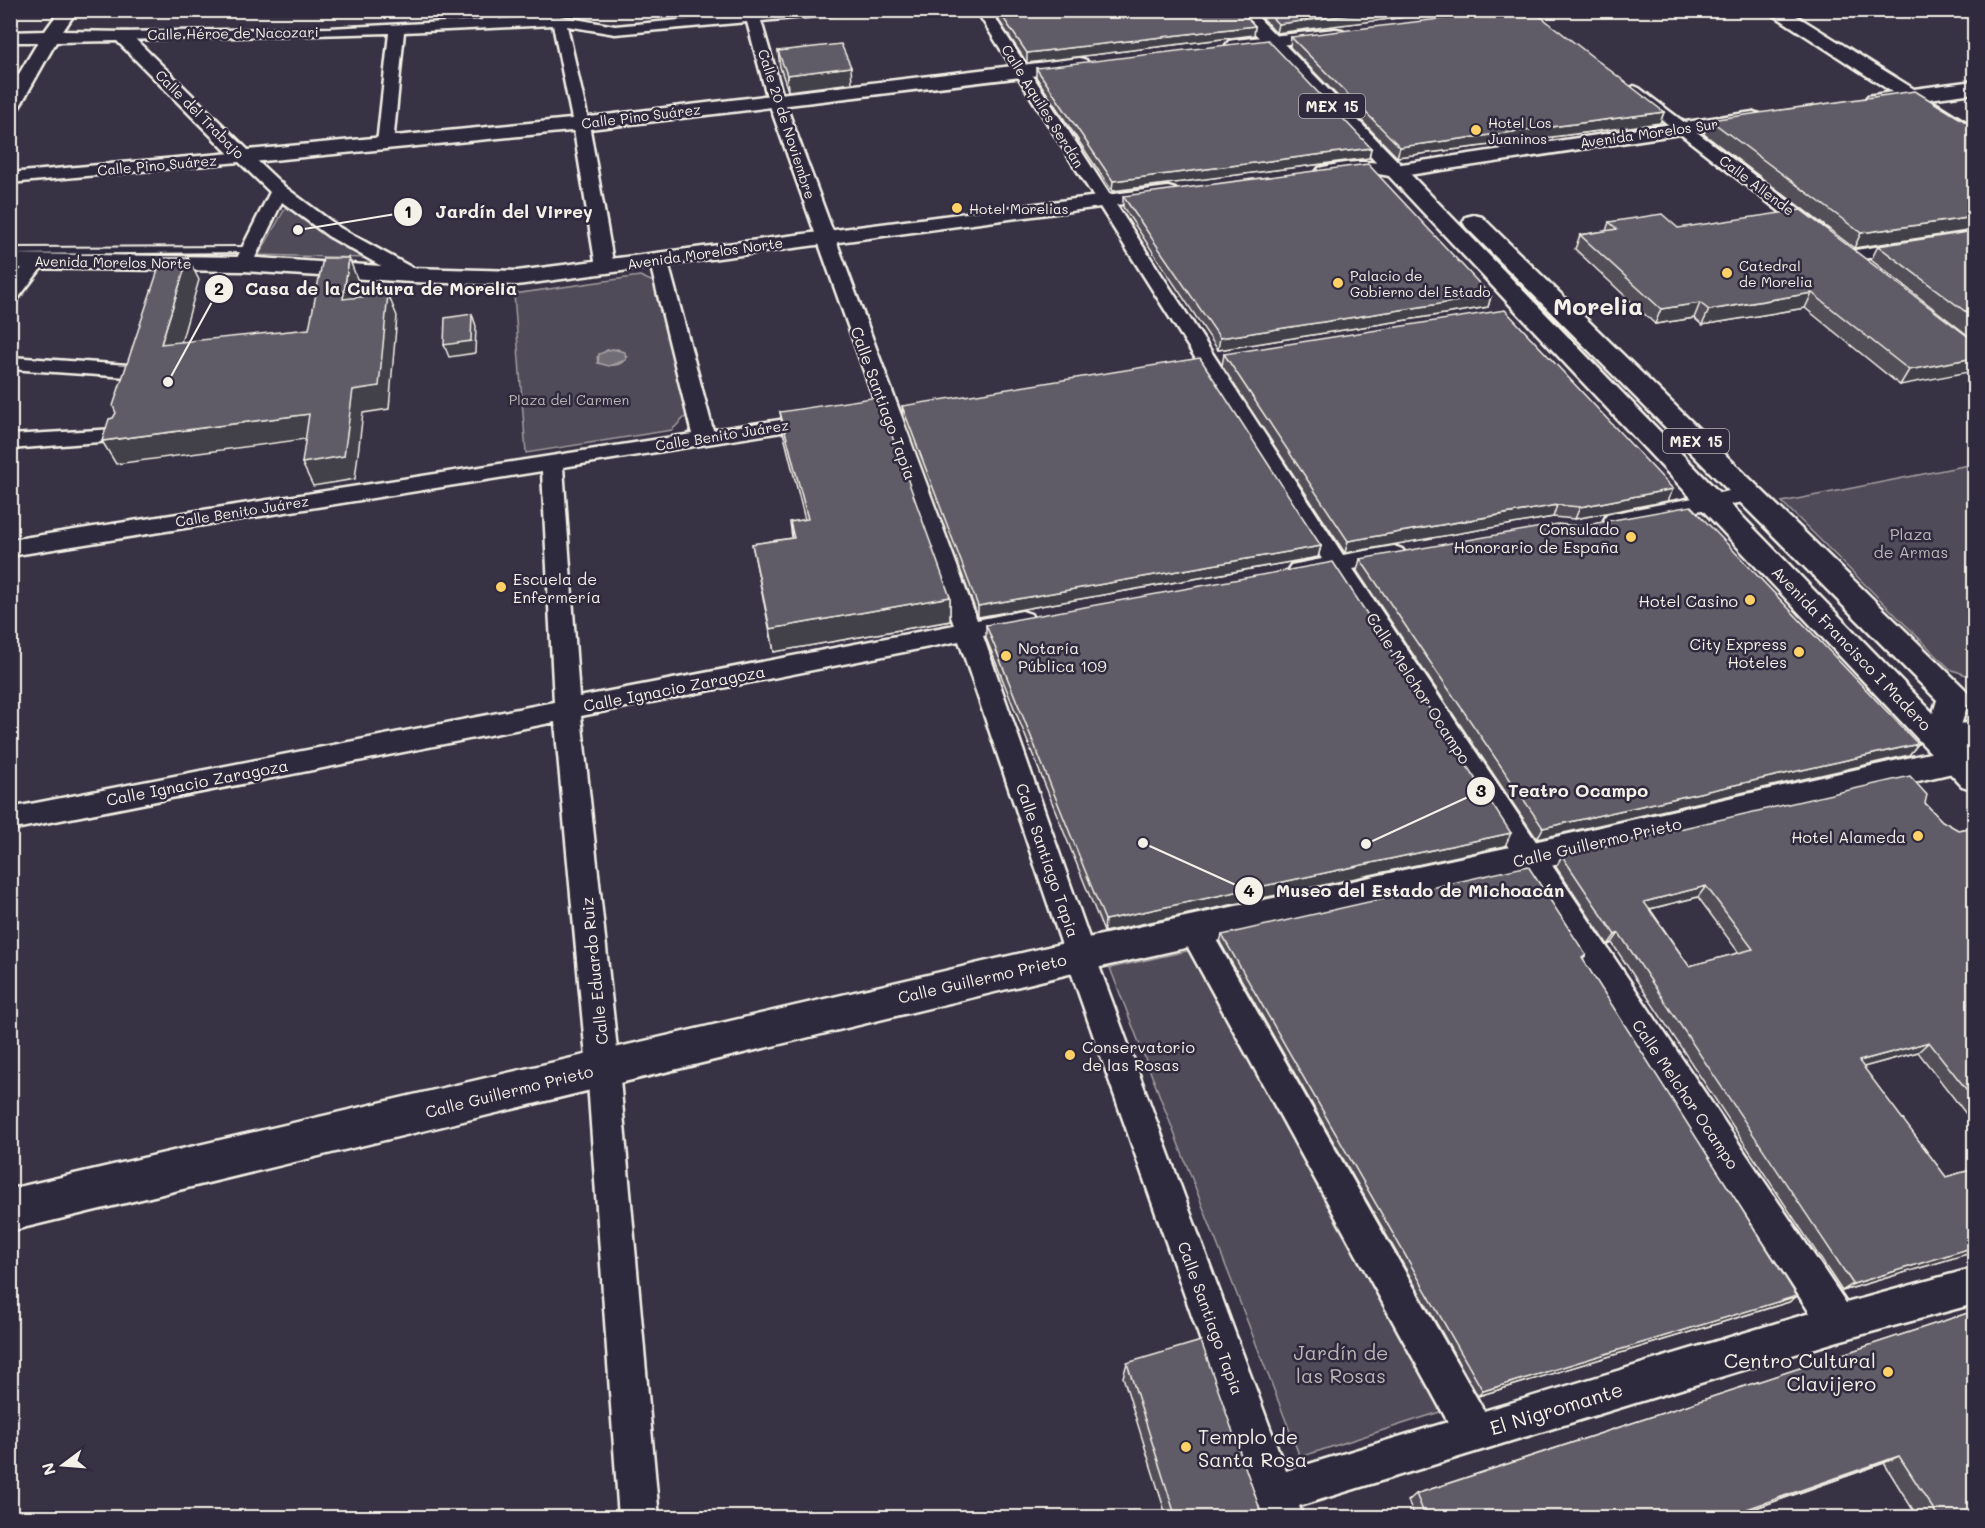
<svg xmlns="http://www.w3.org/2000/svg" width="1985" height="1528" font-family="Mali,sans-serif">
<rect width="100%" height="100%" fill="#373244"/>
<filter id="ink" filterUnits="userSpaceOnUse"><feTurbulence type="fractalNoise" baseFrequency=".0167" numOctaves="2"/><feDisplacementMap in="SourceGraphic" scale="12" xChannelSelector="R" yChannelSelector="G"/><feConvolveMatrix kernelMatrix="1 2 1 2 8 2 1 2 1" color-interpolation-filters="sRGB"/></filter>
<g filter="url(#ink)">
<!-- green -->
<g fill="#504b59" stroke="#a29ea0" stroke-width="1.5" fill-rule="evenodd">
<path d="M287 205 364 258 259 255Z"/>
<path d="M640 276 658 284 687 415 672 430 526 453 514 294ZM618 349 627 357C620 368 609 366 598 363L597 357 607 350Z"/>
<path d="M1974 464V678L1950 669 1782 502Z"/>
<path d="M1196 949 1449 1409 1300 1457 1110 968Z"/>
</g>
<!-- water -->
<path fill="#726e77" stroke="#a6a2a4" stroke-width="1.5" d="M612 349 625 352 626 360 609 366 598 363 599 354Z"/>
<g fill="none" stroke-linecap="round" stroke-linejoin="round">
<defs>
<path id="lane" d="M249 247 252 248V252L10 254V248Z"/>
<g id="street">
<path d="M744 10H758L759 13 846 10 839 14 761 21 784 100 977 620 1022 611 1031 614 1034 620 1031 626 983 636 1099 966 1286 1471 1448 1422 1184 940 1180 931 1184 922 1195 918 1206 922 1484 1411 1810 1313 1331 573 1299 579 1291 577 1287 571 1291 565 1322 559 976 10H990L1343 555 1394 546 1402 549 1406 554 1402 559 1353 569 1846 1303 1974 1268V1304L1838 1341 1299 1506 1303 1518H1263L1069 966 959 641 581 716 619 1068 659 1518H619L587 1068 555 722 10 830V808L554 702 542 471 10 556V540L692 434 649 259 652 255H664L667 259 713 430 819 414 826 416 830 420 826 424 819 426 563 467 579 697 954 625 768 100 747 22 615 34 567 26 589 124 614 267 612 271H598L596 267 573 124 553 25 404 32 393 144 385 149 377 144 389 33 122 40 115 36 122 32 330 28 559 16 615 26 745 14Z"/>
<path d="M1634 86 1639 88 1826 230 1829 234 1826 238H1814L1629 94 1626 91Z"/>
<path d="M243 152 249 153 285 187 340 228 418 271 420 275 418 279H404L328 236 282 202 250 268H236L234 264 270 192 239 162 10 183V173Z"/>
<path d="M1974 232V242L1849 261 1843 260 1840 256 1843 252 1849 251Z"/>
<path d="M37 256 44 258 46 262 17 300 10 302V283L30 258Z"/>
<path d="M10 357 128 365 135 367 138 371 135 375 128 377 10 369Z"/>
<path d="M117 429 125 430 128 435 125 440 10 449V435Z"/>
<path d="M1750 487 1758 489 1761 494 1758 499 1615 527 1607 525 1604 520 1607 515 1615 513Z"/>
</g>
<g id="secondary">
<path d="M60 10H77L63 31 128 32 248 150 581 118 1080 58 1086 60 1089 64 1086 68 1080 70 581 130 243 163 236 161 117 41 56 42 20 106 17 110 10 112V89L38 42H10V32L45 31Z"/>
<path d="M479 10H496L500 23 497 27H485Z"/>
<path d="M1766 10H1787L1914 89 1974 81V93L1929 99 1974 127V141L1967 139 1907 101 1875 106 1868 104 1865 100 1868 96 1892 92Z"/>
<path d="M1336 29 1342 30 1345 34 1342 38 1235 50 1229 49 1226 45 1229 41 1235 40Z"/>
<path d="M1753 112 1760 114 1763 118 1760 122 1395 177 1367 172 1326 178 1319 176 1316 172 1319 168C1347 161 1367 160 1395 165Z"/>
<path d="M1168 187 1175 189 1179 193 1175 197 517 285 411 282 243 271 10 268V254L243 257 411 268 517 271Z"/>
<path d="M1974 721V745L1962 748 1969 750 1973 759 1969 768 1957 772 1529 871 1069 974 10 1231V1189L1069 942 1529 843 1934 752 1929 750 1924 741 1929 732Z"/>
</g>
<path id="primary" d="M1233 10H1251L1933 713 1937 700 1466 227 1463 222 1466 217 1474 215 1482 217 1965 689 1970 697 1957 738 1974 756V790L1962 786Z"/>
</defs>
<!-- lane casing -->
<use href="#lane" stroke="#f4f1e8" stroke-width="4"/>
<!-- street casing -->
<use href="#street" stroke="#f4f1e8" stroke-width="5"/>
<!-- secondary casing -->
<use href="#secondary" stroke="#f4f1e8" stroke-width="5"/>
<!-- primary casing -->
<use href="#primary" stroke="#f4f1e8" stroke-width="5"/>
<!-- lane -->
<use href="#lane" fill="#2f2a3d" fill-rule="evenodd"/>
<!-- street -->
<use href="#street" fill="#2f2a3d" fill-rule="evenodd"/>
<!-- secondary -->
<use href="#secondary" fill="#2f2a3d" fill-rule="evenodd"/>
<!-- primary -->
<use href="#primary" fill="#2f2a3d" fill-rule="evenodd"/>
</g>
<!-- wall -->
<g fill="#524f59" stroke="#f4f1e8" stroke-width="1.5" fill-rule="evenodd">
<path d="M992 10H1240L1255 26 1254 35 1027 63Z"/>
<path d="M1255 10H1463L1276 33Z"/>
<path d="M1291 37 1664 112 1660 123 1397 157 1290 47Z"/>
<path d="M778 51 852 83 788 91 780 67Z"/>
<path d="M1036 68 1371 148 1369 158 1112 191 1036 77Z"/>
<path d="M1710 120 1974 127 1854 248 1704 134Z"/>
<path d="M1123 196 1491 296 1488 307 1218 350 1123 207Z"/>
<path d="M1609 222 1678 228 1974 341 1900 385 1805 308 1702 325 1694 318 1655 324 1575 249 1580 235 1606 231Z"/>
<path d="M1974 231V340L1871 260 1878 246Z"/>
<path d="M1224 354 1667 501 1575 519 1553 517 1345 553 1222 366Z"/>
<path d="M902 406 1321 546 1318 557 978 617 903 417Z"/>
<path d="M780 412 950 597V621L774 652 752 544 792 538 790 522 805 520 784 436Z"/>
<path d="M1974 542V552L1969 548Z"/>
<path d="M1360 559 1918 744 1909 755 1537 839 1357 571Z"/>
<path d="M986 625 1505 846 1104 932 986 638Z"/>
<path d="M1925 803 1942 821 1958 830 1974 827V1124L1918 1052 1863 1067 1946 1177 1974 1169V1252L1842 1291 1612 943 1608 945 1556 867 1562 856ZM1698 897 1739 953 1689 966 1650 909Z"/>
<path d="M1222 935 1586 955 1583 960 1797 1296 1789 1302 1478 1396 1220 942Z"/>
<path d="M1974 1311V1518H1918L1884 1463 1728 1518H1416L1408 1501 1416 1494Z"/>
<path d="M1127 1363 1263 1518H1167L1123 1377Z"/>
</g>
<!-- shaded-wall -->
<g fill="#424048" stroke="#f4f1e8" stroke-width="1.5">
<path d="M1390 10H1463L1276 33 1278 24Z"/>
<path d="M1255 26 1254 35 1027 63V53Z"/>
<path d="M851 67 852 83 788 91 787 75Z"/>
<path d="M1664 112 1660 123 1397 157 1400 147Z"/>
<path d="M1371 148 1369 158 1112 191 1113 181Z"/>
<path d="M1974 217V230L1854 248 1861 233Z"/>
<path d="M188 258 199 280 174 367 161 344Z"/>
<path d="M349 258 358 281 352 322 343 299Z"/>
<path d="M1812 293 1805 308 1702 325 1709 310Z"/>
<path d="M388 294 397 316 389 409 363 413 355 479 313 486 302 463Z"/>
<path d="M1491 296 1488 307 1218 350 1220 338Z"/>
<path d="M1700 303 1694 318 1655 324 1661 309Z"/>
<path d="M472 314 476 326 475 353 449 357 444 345Z"/>
<path d="M1974 358V371L1900 385 1909 370Z"/>
<path d="M309 414 320 437 116 464 102 441Z"/>
<path d="M1673 489 1667 501 1575 519 1580 507Z"/>
<path d="M1557 505 1553 517 1345 553 1348 541Z"/>
<path d="M1321 546 1318 557 978 617V606Z"/>
<path d="M950 597V621L774 652 770 629Z"/>
<path d="M1918 744 1909 755 1537 839 1543 828Z"/>
<path d="M1511 833 1505 846 1104 932 1105 920Z"/>
<path d="M1706 886 1698 897 1637 912 1644 902Z"/>
<path d="M1619 933 1612 943 1608 945 1615 935Z"/>
<path d="M1929 1042 1918 1052 1849 1071 1859 1061Z"/>
<path d="M1974 1247V1252L1842 1291 1853 1284Z"/>
<path d="M1797 1296 1789 1302 1478 1396 1483 1391Z"/>
<path d="M1899 1456 1884 1463 1727 1518V1516Z"/>
</g>
<!-- building -->
<g fill="#5f5c67" stroke="#f4f1e8" stroke-width="1.5" fill-rule="evenodd">
<path d="M998 10H1240L1255 26 1027 53Z"/>
<path d="M1265 10H1390L1278 24Z"/>
<path d="M1513 10H1532L1664 112 1400 147 1291 37Z"/>
<path d="M1268 40 1371 148 1113 181 1036 68Z"/>
<path d="M841 44 851 67 787 75 778 51Z"/>
<path d="M1915 91 1974 127V217L1861 233 1710 120Z"/>
<path d="M1368 164 1491 296 1220 338 1123 196Z"/>
<path d="M1801 210 1974 341V358L1909 370 1812 293 1709 310 1700 303 1661 309 1580 235 1617 229 1609 222 1662 214 1678 228Z"/>
<path d="M1974 231V318L1878 246Z"/>
<path d="M162 258H188L161 344 309 329 323 258H349L343 299 388 294 379 386 353 390 344 456 302 463 309 414 102 441 109 419 113 418 116 413 113 406Z"/>
<path d="M1505 310 1673 489 1580 507 1557 505 1348 541 1224 354Z"/>
<path d="M472 314 471 341 444 345 445 318Z"/>
<path d="M1200 358 1321 546 978 606 902 406Z"/>
<path d="M878 397 950 597 770 629 752 544 794 538 790 522 808 519 780 412Z"/>
<path d="M1691 506 1918 744 1543 828 1360 559 1558 524 1580 526Z"/>
<path d="M1333 562 1511 833 1105 920 986 625Z"/>
<path d="M1910 776 1927 795 1925 803 1942 821 1958 830 1974 827V1099L1929 1042 1859 1061 1946 1177 1974 1169V1247L1853 1284 1619 933 1615 935 1562 856ZM1706 886 1753 949 1689 966 1644 902Z"/>
<path d="M1528 866 1586 955 1582 958 1797 1296 1483 1391 1222 935Z"/>
<path d="M1974 1311V1518H1939L1899 1456 1727 1516 1728 1518H1426L1416 1494Z"/>
<path d="M1201 1341 1263 1518H1176L1127 1363Z"/>
</g>
</g>
<!-- markers -->
<g fill="#ffd166" stroke="#2f2a3d" stroke-width="2">
<circle cx="1476" cy="130" r="6"/>
<circle cx="957" cy="208" r="6"/>
<circle cx="1727" cy="273" r="6"/>
<circle cx="1338" cy="283" r="6"/>
<circle cx="1631" cy="537" r="6"/>
<circle cx="501" cy="587" r="6"/>
<circle cx="1750" cy="600" r="6"/>
<circle cx="1799" cy="652" r="6"/>
<circle cx="1006" cy="656" r="6"/>
<circle cx="1918" cy="836" r="6"/>
<circle cx="1070" cy="1055" r="6"/>
<circle cx="1888" cy="1372" r="6"/>
<circle cx="1186" cy="1447" r="6"/>
</g>
<g text-anchor="middle" dominant-baseline="central" stroke-width="5" stroke-linejoin="round" paint-order="stroke">
<!-- far-street labels -->
<g font-size="14" fill="#f4f1e8" stroke="#2f2a3d">
<text transform="translate(233 33) rotate(-1)">Calle Héroe de Nacozari</text>
<text transform="translate(1043 106) rotate(58)">Calle Aquiles Serdán</text>
<text transform="translate(200 114) rotate(45)">Calle del Trabajo</text>
<text transform="translate(641 116) rotate(-7)">Calle Pino Suárez</text>
<text transform="translate(787 124) rotate(72)">Calle 20 de Noviembre</text>
<text transform="translate(1649 133) rotate(-8)">Avenida Morelos Sur</text>
<text transform="translate(157 165) rotate(-5)">Calle Pino Suárez</text>
<text transform="translate(1757 185) rotate(37)">Calle Allende</text>
<text transform="translate(705 253) rotate(-8)">Avenida Morelos Norte</text>
<text transform="translate(113 262) rotate(1)">Avenida Morelos Norte</text>
<text transform="translate(722 435) rotate(-9)">Calle Benito Juárez</text>
<text transform="translate(242 511) rotate(-9)">Calle Benito Juárez</text>
</g>
<!-- far-poi labels -->
<g font-size="14" fill="#f4f1e8" stroke="#2f2a3d" text-anchor="start">
<text x="1488" y="122">Hotel Los<tspan x="1488" dy="16">Juaninos</tspan></text>
<text x="969" y="208">Hotel Morelias</text>
<text x="1739" y="265">Catedral<tspan x="1739" dy="16">de Morelia</tspan></text>
<text x="1350" y="275">Palacio de<tspan x="1350" dy="16">Gobierno del Estado</tspan></text>
</g>
<!-- far-park labels -->
<g font-size="14" fill="#bbb7b6" stroke="#2f2a3d">
<text x="569" y="399">Plaza del Carmen</text>
</g>
<!-- shield labels -->
<g fill="#2f2a3d" stroke="#b9b5b5" stroke-width="1.5">
<rect x="1299" y="94" width="66" height="24" rx="4.5"/>
<rect x="1663" y="429" width="66" height="24" rx="4.5"/>
</g>
<g font-size="15" font-weight="bold" fill="#f4f1e8">
<text x="1332" y="106">MEX 15</text>
<text x="1696" y="441">MEX 15</text>
</g>
<!-- street labels -->
<g font-size="16" fill="#f4f1e8" stroke="#2f2a3d">
<text transform="translate(884 403) rotate(70)">Calle Santiago Tapia</text>
<text transform="translate(1852 648) rotate(46)">Avenida Francisco I Madero</text>
<text transform="translate(674 688) rotate(-11)">Calle Ignacio Zaragoza</text>
<text transform="translate(1419 688) rotate(57)">Calle Melchor Ocampo</text>
<text transform="translate(197 782) rotate(-11)">Calle Ignacio Zaragoza</text>
<text transform="translate(1597 842) rotate(-13)">Calle Guillermo Prieto</text>
<text transform="translate(1048 860) rotate(71)">Calle Santiago Tapia</text>
<text transform="translate(594 971) rotate(-96)">Calle Eduardo Ruiz</text>
<text transform="translate(982 978) rotate(-13)">Calle Guillermo Prieto</text>
<text transform="translate(509 1091) rotate(-14)">Calle Guillermo Prieto</text>
<text transform="translate(1686 1094) rotate(56)">Calle Melchor Ocampo</text>
<text transform="translate(1211 1318) rotate(70)">Calle Santiago Tapia</text>
</g>
<!-- poi labels -->
<g font-size="16" fill="#f4f1e8" stroke="#2f2a3d" text-anchor="end">
<text x="1619" y="528">Consulado<tspan x="1619" dy="18">Honorario de España</tspan></text>
<text x="513" y="578" text-anchor="start">Escuela de<tspan x="513" dy="18">Enfermería</tspan></text>
<text x="1738" y="600">Hotel Casino</text>
<text x="1787" y="643">City Express<tspan x="1787" dy="18">Hoteles</tspan></text>
<text x="1018" y="647" text-anchor="start">Notaría<tspan x="1018" dy="18">Pública 109</tspan></text>
<text x="1906" y="836">Hotel Alameda</text>
<text x="1082" y="1046" text-anchor="start">Conservatorio<tspan x="1082" dy="18">de las Rosas</tspan></text>
</g>
<!-- park labels -->
<g font-size="16" fill="#bbb7b6" stroke="#2f2a3d">
<text x="1911" y="533">Plaza<tspan x="1911" dy="18">de Armas</tspan></text>
</g>
<!-- near-park labels -->
<g font-size="20" fill="#bbb7b6" stroke="#2f2a3d">
<text x="1341" y="1352">Jardín de<tspan x="1341" dy="23">las Rosas</tspan></text>
</g>
<!-- near-poi labels -->
<g font-size="20" fill="#f4f1e8" stroke="#2f2a3d" text-anchor="end">
<text x="1876" y="1360">Centro Cultural<tspan x="1876" dy="23">Clavijero</tspan></text>
<text x="1198" y="1436" text-anchor="start">Templo de<tspan x="1198" dy="23">Santa Rosa</tspan></text>
</g>
<!-- near-street labels -->
<g font-size="20" fill="#f4f1e8" stroke="#2f2a3d">
<text transform="translate(1556 1408) rotate(-17)">El Nigromante</text>
</g>
<!-- far-town labels -->
<g font-size="24" font-weight="bold" fill="#f4f1e8" stroke="#2f2a3d">
<text x="1598" y="305">Morelia</text>
</g>
</g>
<!-- callouts -->
<path fill="none" stroke="#f4f1e8" stroke-width="2" d="M298 230L408 212M168 382L219 289M1366 844L1481 791M1143 843L1249 891"/>
<g fill="#f4f1e8" stroke="#2f2a3d" stroke-width="2">
<circle cx="298" cy="230" r="6"/>
<circle cx="168" cy="382" r="6"/>
<circle cx="1366" cy="844" r="6"/>
<circle cx="1143" cy="843" r="6"/>
<circle cx="408" cy="212" r="15"/>
<circle cx="219" cy="289" r="15"/>
<circle cx="1481" cy="791" r="15"/>
<circle cx="1249" cy="891" r="15"/>
</g>
<g font-size="18" text-anchor="middle" font-weight="bold" fill="#111">
<text x="408" y="218">1</text>
<text x="219" y="295">2</text>
<text x="1481" y="797">3</text>
<text x="1249" y="897">4</text>
</g>
<g font-size="18" text-anchor="middle" font-weight="bold" fill="#f4f1e8" stroke="#2f2a3d" stroke-width="5" stroke-linejoin="round" paint-order="stroke">
<text x="514" y="218">Jardín del Virrey</text>
<text x="381" y="295">Casa de la Cultura de Morelia</text>
<text x="1578" y="797">Teatro Ocampo</text>
<text x="1420" y="897">Museo del Estado de Michoacán</text>
</g>
<!-- margin -->
<rect width="1985" height="1528" fill="none" stroke="#2f2a3d" stroke-width="36"/>
<rect x="18" y="18" width="1949" height="1492" fill="none" stroke="#f4f1e8" stroke-width="2" filter="url(#ink)"/>
<!-- north arrow -->
<g transform="translate(63 1465) rotate(254)" stroke="#2f2a3d" stroke-width="4.5" paint-order="stroke">
<path d="M0-4.5L10 22L0 15L-10 22Z" fill="#f4f1e8"/>
<text y="-9" font-size="16" font-weight="bold" text-anchor="middle" fill="#f4f1e8">N</text>
</g>
</svg>
